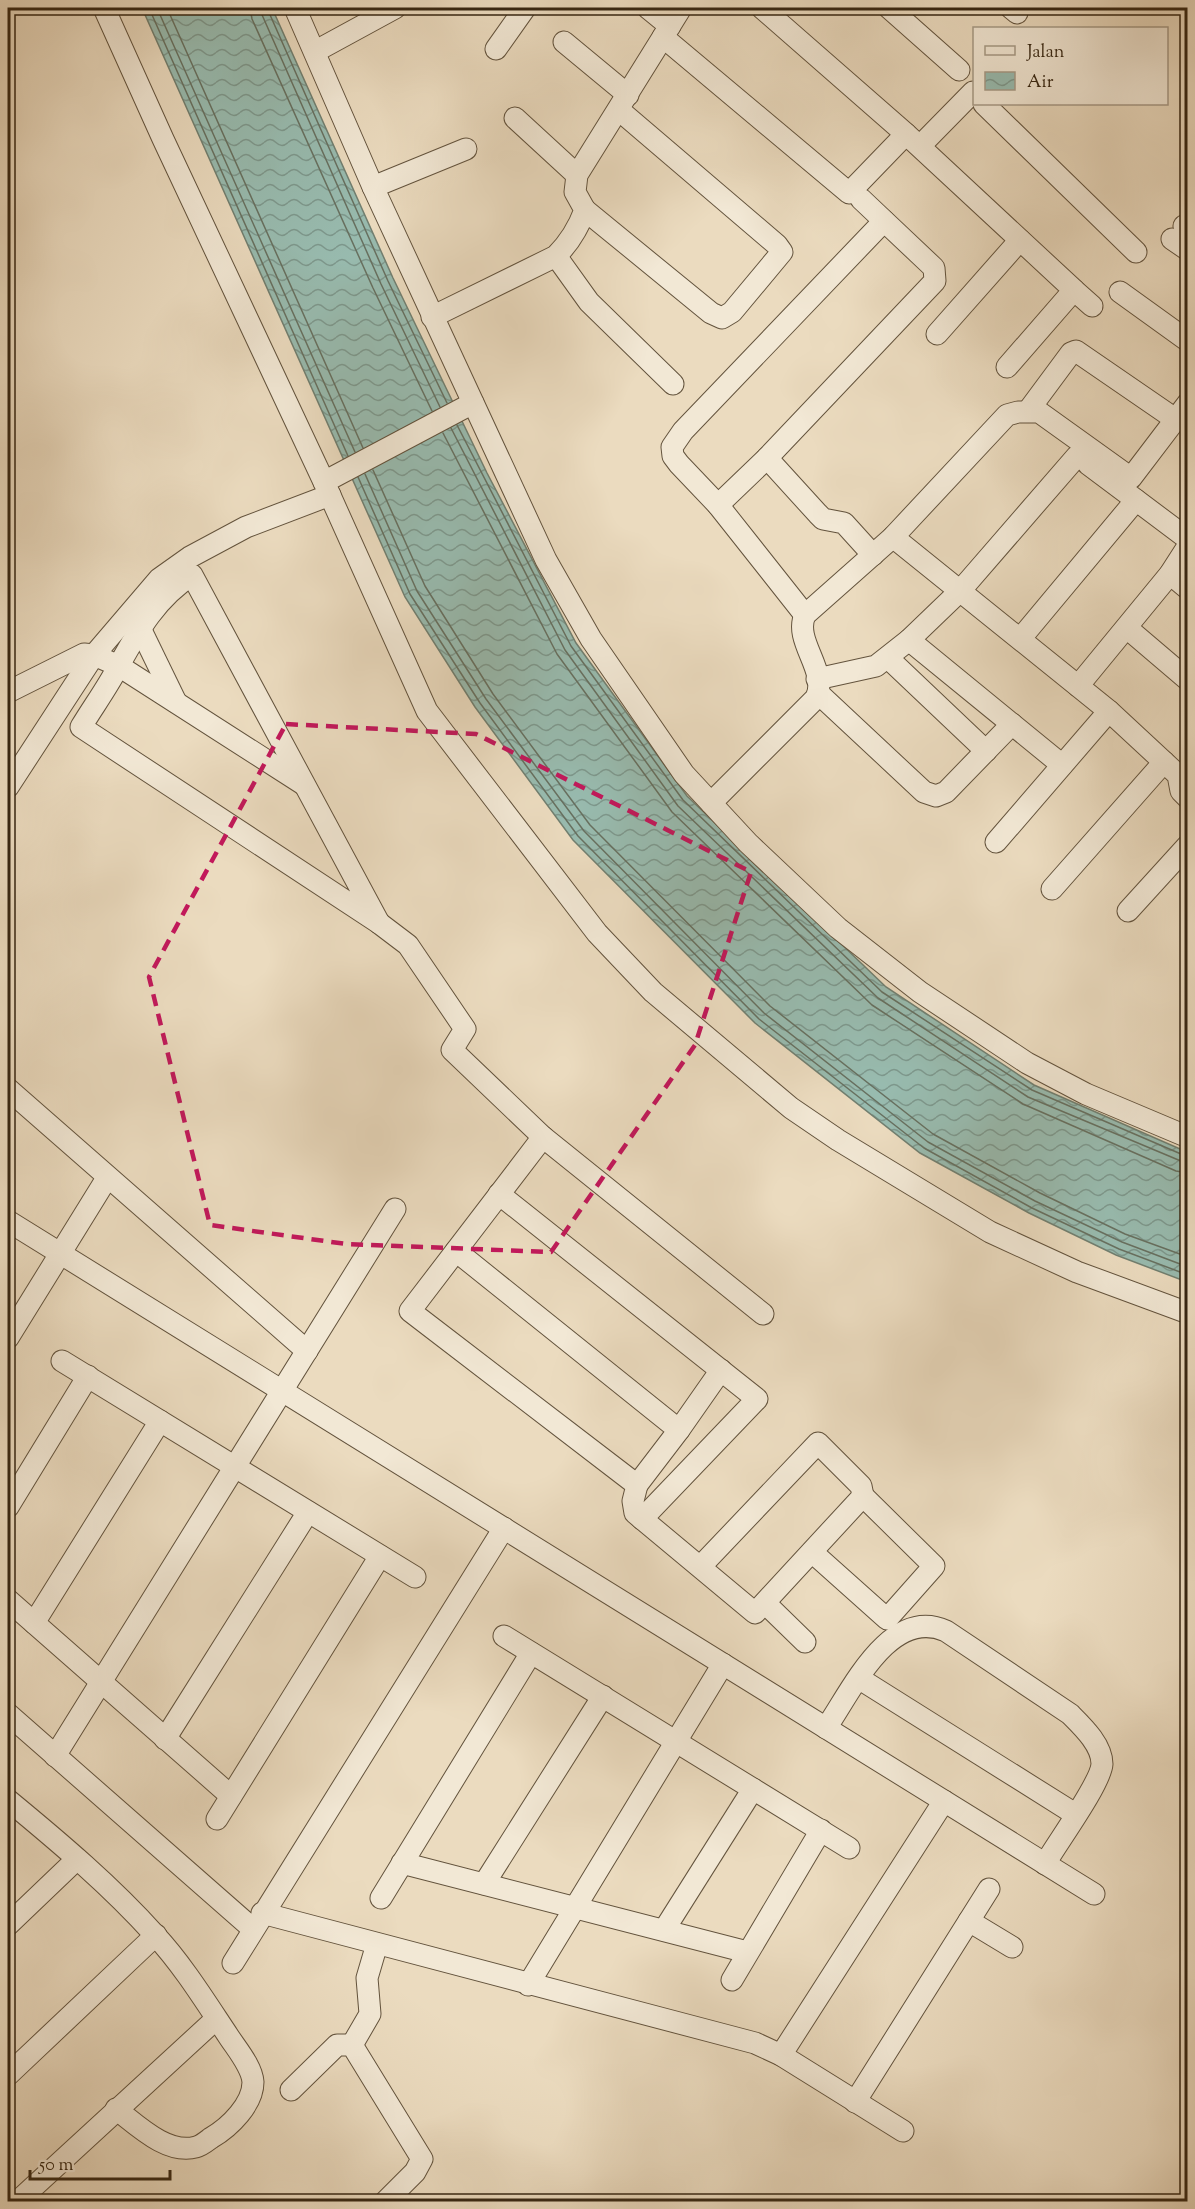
<svg xmlns="http://www.w3.org/2000/svg" width="1195" height="2209" font-family="'Sorts Mill Goudy',serif">
<defs>
<pattern id="water-waves" width="16" height="10" patternUnits="userSpaceOnUse" patternTransform="scale(1.5)"><rect width="16" height="10" fill="#98bbaf"/><path d="M0 5q4-4 8 0t8 0" fill="none" stroke="#7d988d"/></pattern>
</defs>
<rect width="100%" height="100%" fill="#ebdbbf"/>
<filter id="stains"><feTurbulence type="fractalNoise" baseFrequency=".00333" numOctaves="4"/><feColorMatrix values="0 0 0 0 .2 0 0 0 0 .09 0 0 0 0 .02 0 0 0 .5 -.17"/></filter>
<radialGradient id="worn" r=".72"><stop offset=".6" stop-color="#630" stop-opacity="0"/><stop offset="1" stop-color="#630" stop-opacity=".3"/></radialGradient>
<!-- water -->
<path fill="url(#water-waves)" stroke="#717f70" stroke-width="1.5" d="M142 8H272L393 278 487 473 576 643 687 796 886 987 1034 1085 1187 1152V1282L1116 1255 1029 1213 920 1153 755 1023 573 840 475 707 405 597Z"/>
<g fill="none" stroke-linecap="round" stroke-linejoin="round">
<!-- shore -->
<g stroke="#677060" stroke-width="1.5">
<path d="M149 8 348 456"/>
<path d="M157 8 355 452"/>
<path d="M167 8 363 448"/>
<path d="M250 8 252 19 373 288 432 411"/>
<path d="M259 8 381 284 440 407"/>
<path d="M267 8 388 281 447 403"/>
<path d="M457 425 571 646 683 800 882 992 1032 1090 1188 1157"/>
<path d="M451 428 565 650 678 806 878 998 1028 1097 1188 1164"/>
<path d="M443 433 557 654 672 812 872 1005 1023 1104 1176 1171 1188 1173"/>
<path d="M373 470 425 586 493 694 590 825 770 1006 933 1134 1040 1193 1125 1234 1188 1257"/>
<path d="M365 474 417 591 486 699 584 831 764 1013 928 1142 1035 1201 1122 1242 1188 1267"/>
<path d="M358 477 410 594 480 703 578 836 759 1019 924 1148 1032 1208 1119 1249 1188 1275"/>
</g>
<defs>
<g id="street">
<path d="M104 8 163 139 324 482 427 711 597 933 653 992 791 1108 838 1140 990 1232 1077 1272 1188 1313"/>
<path d="M295 8 373 187 546 560 591 639 684 774 748 843 838 928 920 992 1027 1063 1086 1094 1188 1137"/>
<path d="M648 8 670 26"/>
<path d="M889 8 959 70"/>
<path d="M1011 8 1017 13"/>
<path d="M663 37 849 193 906 134 762 8"/>
<path d="M564 42 628 95"/>
<path d="M496 49 525 8"/>
<path d="M316 51 395 8"/>
<path d="M984 104 1136 252"/>
<path d="M515 118 577 175"/>
<path d="M906 134 1074 290 1007 367"/>
<path d="M920 146 973 92 974 94"/>
<path d="M373 187 466 149"/>
<path d="M585 210 711 313 722 318 732 312 782 252 777 245 619 110"/>
<path d="M1184 226 1188 229"/>
<path d="M1172 239 1188 250"/>
<path d="M556 256 589 302 673 384"/>
<path d="M1074 290 1092 306"/>
<path d="M1120 292 1188 341"/>
<path d="M432 317 556 256C570 242 578 229 585 210L575 192 577 175 681 8"/>
<path d="M937 334 1020 240"/>
<path d="M1028 411 1071 353 1076 351 1175 419"/>
<path d="M767 458 818 514 823 519 844 523 873 555"/>
<path d="M1088 464 1188 539"/>
<path d="M324 482 473 403"/>
<path d="M718 505 767 458 935 281 934 268 861 199"/>
<path d="M893 537 1109 711 1178 775 1181 791 1188 798"/>
<path d="M1170 574 1188 589"/>
<path d="M192 575 379 923 81 727C93 707 107 688 118 667 138 631 156 598 192 575Z"/>
<path d="M805 615 718 505 679 464 673 456 672 447 683 431 884 221"/>
<path d="M140 628 176 702"/>
<path d="M1127 628 1188 680"/>
<path d="M1021 638 1136 500"/>
<path d="M909 640 960 591 1077 456"/>
<path d="M888 658 986 751"/>
<path d="M817 679 876 666 909 640 1062 765"/>
<path d="M1078 686 1170 574 1188 546"/>
<path d="M8 692 84 654 94 655 119 666 303 784"/>
<path d="M818 693 924 792 936 796 946 792 1012 724"/>
<path d="M8 787 94 655 159 579 190 557 246 527 330 495"/>
<path d="M711 803 816 698C829 671 793 641 805 615L893 537 1007 415 1018 412H1039L1131 478 1188 403"/>
<path d="M996 842 1109 711"/>
<path d="M1052 889 1164 762"/>
<path d="M1128 911 1188 845"/>
<path d="M379 923 408 945 465 1029 452 1050 543 1137 763 1314"/>
<path d="M8 1089 307 1351"/>
<path d="M543 1137 410 1311 637 1485 633 1501 635 1513 755 1613 863 1496 861 1486 818 1443 700 1567"/>
<path d="M499 1194 757 1399 642 1519"/>
<path d="M8 1221 1094 1894"/>
<path d="M456 1251 679 1430 637 1485"/>
<path d="M8 1338 107 1178"/>
<path d="M62 1361 415 1577"/>
<path d="M679 1430 721 1370"/>
<path d="M8 1507 88 1376"/>
<path d="M812 1552 887 1619 934 1566 863 1496"/>
<path d="M8 1600 231 1796"/>
<path d="M765 1603 805 1642"/>
<path d="M34 1623 160 1421"/>
<path d="M504 1636 849 1848"/>
<path d="M860 1679 1075 1814"/>
<path d="M8 1714 253 1929"/>
<path d="M826 1728C852 1690 890 1606 946 1631L1070 1714C1083 1727 1102 1745 1102 1764 1101 1783 1057 1843 1045 1864"/>
<path d="M165 1739 308 1512"/>
<path d="M55 1756 395 1209"/>
<path d="M8 1800C59 1842 111 1886 155 1935 182 1964 205 2001 227 2034 235 2047 252 2066 253 2082 253 2104 230 2127 211 2138 207 2141 201 2146 196 2147 167 2155 137 2125 116 2109"/>
<path d="M217 1819 380 1556"/>
<path d="M402 1863 747 1952"/>
<path d="M484 1884 603 1696"/>
<path d="M381 1898 531 1653"/>
<path d="M262 1913 755 2043 781 2055 903 2131"/>
<path d="M969 1921 1012 1947"/>
<path d="M8 1925 77 1859"/>
<path d="M664 1930 753 1789"/>
<path d="M233 1963 504 1528"/>
<path d="M732 1980 821 1830"/>
<path d="M528 1985 723 1664"/>
<path d="M352 2045 370 2014 367 1978 377 1944"/>
<path d="M781 2055 944 1801"/>
<path d="M8 2075 156 1935"/>
<path d="M291 2090 337 2045H352L422 2159 415 2172 385 2202"/>
<path d="M855 2102 989 1889"/>
<path d="M17 2202 216 2019"/>
</g>
</defs>
<!-- street casing -->
<use href="#street" stroke="#63533d" stroke-width="23"/>
<!-- street -->
<use href="#street" stroke="#f2e8d5" stroke-width="21"/>
</g>
<!-- marked area -->
<path fill="none" stroke="#c2185b" stroke-width="4.5" stroke-dasharray="12 8" stroke-linejoin="round" d="M286 724 476 734 751 872 695 1045 551 1252 346 1244 210 1225 149 977Z"/>
<!-- margin -->
<rect width="1195" height="2209" fill="none" stroke="#ebdbbf" stroke-width="30"/>
<rect x="9" y="9" width="1177" height="2191" fill="none" stroke="#362612" stroke-width="3"/>
<rect x="15" y="15" width="1165" height="2179" fill="none" stroke="#362612" stroke-width="1.5"/>
<!-- legend -->
<rect x="973" y="27" width="195" height="78" fill="#f2e8d5" stroke="#a79a87" stroke-width="1.5"/>
<rect x="985" y="46" width="30" height="9" fill="#f2e8d5" stroke="#a79a87" stroke-width="1.5"/>
<text x="1027" y="57" font-size="18" fill="#362612">Jalan</text>
<rect x="985" y="72" width="30" height="18" fill="url(#water-waves)" stroke="#a79a87" stroke-width="1.5"/>
<text x="1027" y="87" font-size="18" fill="#362612">Air</text>
<!-- scale -->
<path d="M30 2170v9h140v-9" fill="none" stroke="#362612" stroke-width="3"/>
<text x="39" y="2170" font-size="18" fill="#362612" stroke="#f2e8d5" stroke-width="4.5" paint-order="stroke">50 m</text>
<rect width="100%" height="100%" filter="url(#stains)"/>
<rect width="100%" height="100%" fill="url(#worn)"/>
</svg>
